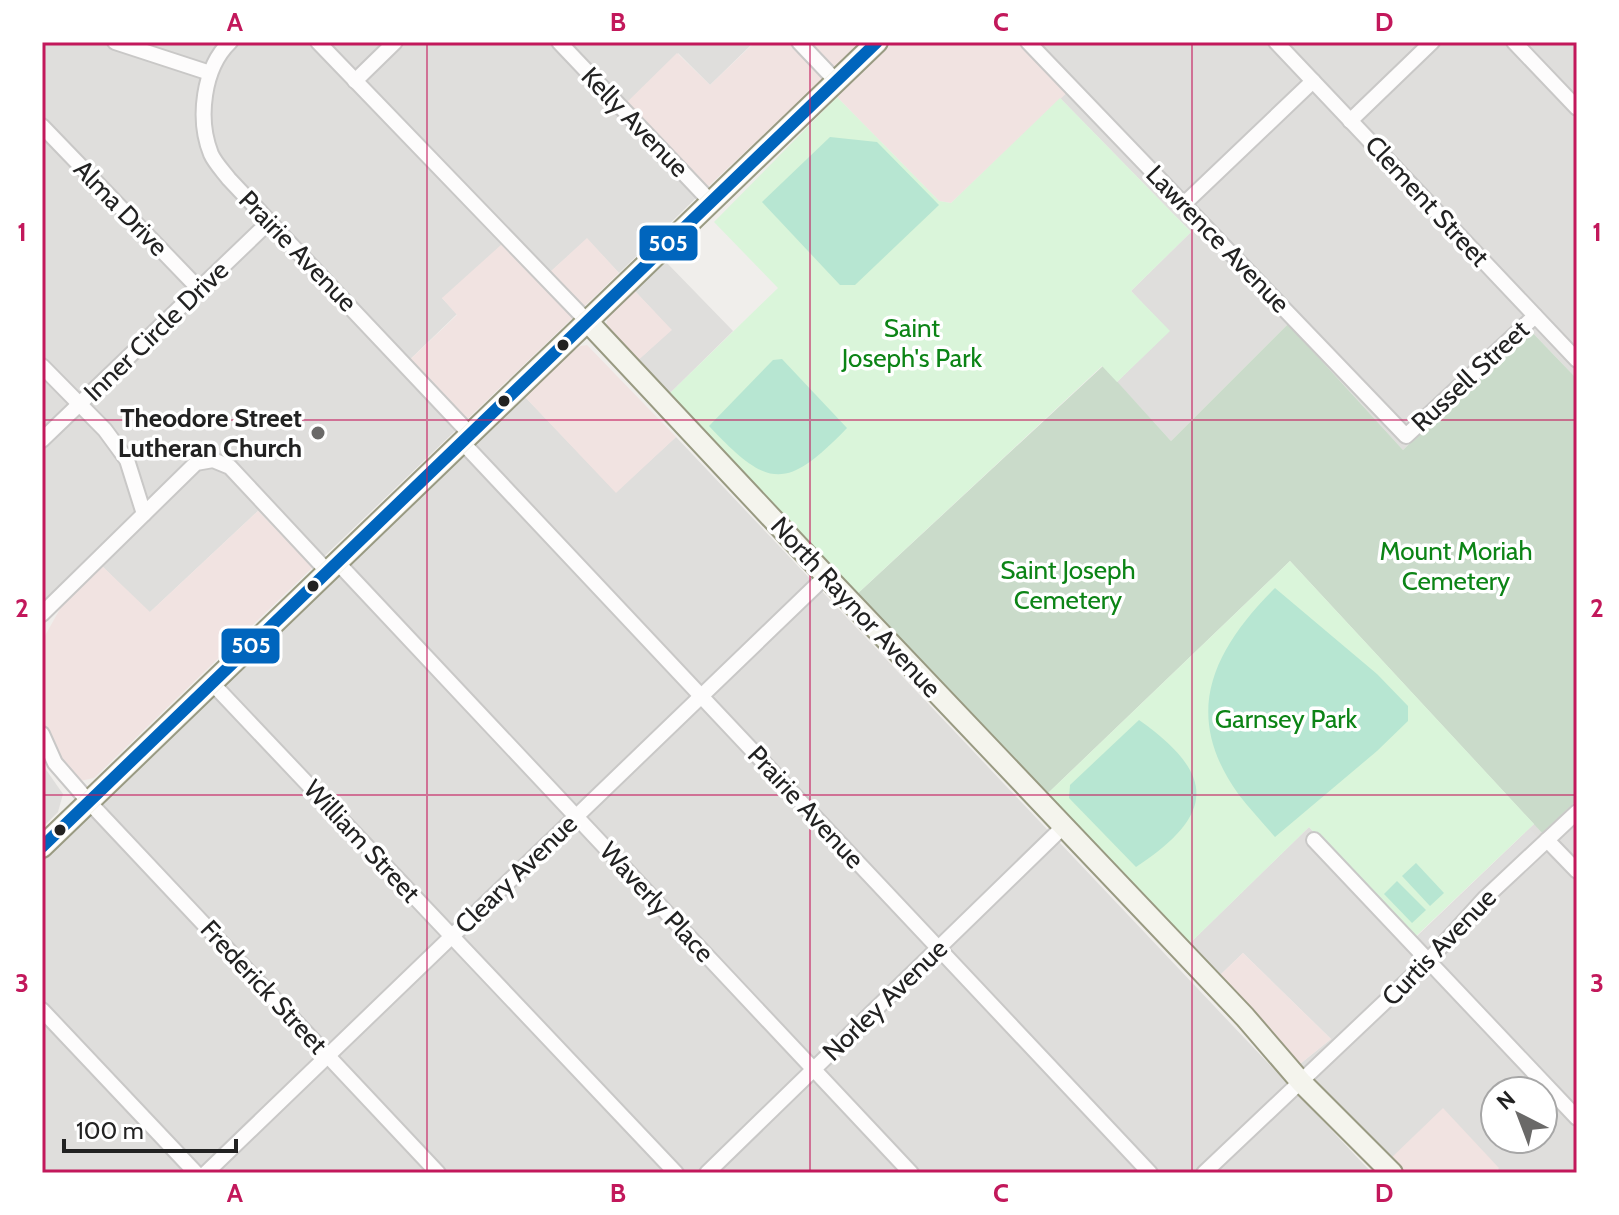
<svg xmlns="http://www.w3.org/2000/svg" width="1619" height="1215" font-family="Cabin,sans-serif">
<rect width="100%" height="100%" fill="#f0eeeb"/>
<!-- residential -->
<g fill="#dfdedc" fill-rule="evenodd">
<path d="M42 42H754L710 85 678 53 699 195 619 273 587 239 549 273 442 298 457 314 399 370 455 431 313 567 258 511 149 613 101 565 42 623Z"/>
<path d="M1032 42H1577V379L1528 328 1403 450 1288 324 1171 441 1117 382 1169 331 1131 291 1191 232 1060 98 1074 85Z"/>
<path d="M665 261 733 331 667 396 635 363 671 330 635 291Z"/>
<path d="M525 397 616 492 676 437 1372 1173H42V857Z"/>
<path d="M42 764 63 794 58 812 42 828Z"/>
<path d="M1577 800V1173H1494L1499 1169 1389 1160 1300 1064 1331 1039 1243 953 1217 978 1186 947 1309 827 1415 938 1534 824 1542 833ZM1495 1091H1543V1139H1495Z"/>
</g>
<!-- commercial -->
<g fill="#f1e3e1">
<path d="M755 42H862L699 195 617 112 677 53 710 85Z"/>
<path d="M894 42H1032L1075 85 951 203 939 201 837 97Z"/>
<path d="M512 235 549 273 587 238 619 273 455 431 399 370 457 315 442 298Z"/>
<path d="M635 291 672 330 635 363 605 329 608 317Z"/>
<path d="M587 345 676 437 616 493 525 397 571 352 581 346Z"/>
<path d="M258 511 313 567 94 778 80 781 70 775 44 732 42 720V641L65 600 101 565 150 612Z"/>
<path d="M1243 953 1331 1039 1300 1064 1217 978Z"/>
<path d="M1443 1108 1499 1168 1494 1173H1401L1389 1160Z"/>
</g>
<!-- cemetery -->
<path fill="#cadbca" d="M1288 324 1403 450 1528 328 1577 379V800L1542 833 1290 561 1045 796 855 596 1103 366 1171 441Z"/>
<!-- park -->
<g fill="#daf5da">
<path d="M837 97 939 201 951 203 1060 98 1191 232 1131 291 1170 331 1117 382 1102 366 855 596 667 396 778 288 714 222Z"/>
<path d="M1290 561 1534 824 1414 938 1309 827 1186 947 1045 796Z"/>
</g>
<!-- pitch -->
<g fill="#b7e6d2">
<path d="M830 137 877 142 939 205 855 285H840L762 202Z"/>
<path d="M782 359 847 428C786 491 768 489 709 426L773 360Z"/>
<path d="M1275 588 1377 674 1408 706V721L1377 751 1275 837C1263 823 1250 809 1239 795 1181 715 1212 651 1275 588Z"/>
<path d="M1139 720C1218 776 1214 815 1136 867L1069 798 1070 785Z"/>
<path d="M1416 863 1444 893 1430 906 1402 876Z"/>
<path d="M1397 881 1426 910 1412 923 1384 894Z"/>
</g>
<!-- parking -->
<path fill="#e0dfde" d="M1530 829 1544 844 1436 953 1419 936Z"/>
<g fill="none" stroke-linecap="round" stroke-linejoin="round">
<defs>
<g id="street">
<path d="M115 42 210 73"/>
<path d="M230 42C203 68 197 119 211 154 215 163 223 171 229 179L470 434"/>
<path d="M318 42 587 321"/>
<path d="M559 42 711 202"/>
<path d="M799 42 836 81"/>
<path d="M1028 42 1406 436 1535 316"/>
<path d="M1276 42 1577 360"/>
<path d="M1514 42 1577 108"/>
<path d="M355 81 395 42"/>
<path d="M1350 121 1432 42"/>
<path d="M42 126 200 290"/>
<path d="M1184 204 1313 81"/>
<path d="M42 366 105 430 127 460 144 514"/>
<path d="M42 440 270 221"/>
<path d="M462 442 1150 1173"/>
<path d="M337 562 911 1173"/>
<path d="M42 614 196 463 213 460 230 467 328 572"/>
<path d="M212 683 676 1173"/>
<path d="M42 734 55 763 89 802 438 1173"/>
<path d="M1314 840 1577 1118"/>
<path d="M1547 840 1577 871"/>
<path d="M42 1010 196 1173"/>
<path d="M206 1173 826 576"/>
<path d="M707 1173 1064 826"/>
<path d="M1204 1173 1427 962 1485 898 1577 812"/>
</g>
<g id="secondary">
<path d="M587 321 826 576 1245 1017 1301 1082 1392 1173"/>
<path d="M42 847 877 42"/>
</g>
</defs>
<!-- street casing -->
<use href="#street" stroke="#c9c8c7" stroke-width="18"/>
<!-- secondary casing -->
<use href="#secondary" stroke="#999a82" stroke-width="24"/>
<!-- street -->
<use href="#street" stroke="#fdfcfc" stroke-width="14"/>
<!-- secondary -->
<use href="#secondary" stroke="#f4f4ed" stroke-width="20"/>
<defs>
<path id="bus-1" d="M42 847 877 42"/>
</defs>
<!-- bus-1 casing -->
<use href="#bus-1" stroke="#fff" stroke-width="18"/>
<!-- bus-1 -->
<use href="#bus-1" stroke="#0065bd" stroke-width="12"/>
</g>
<!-- grid -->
<path fill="none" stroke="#c2185b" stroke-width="2" stroke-opacity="0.55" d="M427 42V1173M810 42V1173M1192 42V1173M42 420H1577M42 795H1577"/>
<!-- markers -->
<g fill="#222" stroke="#fff" stroke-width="3">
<circle cx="563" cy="345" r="7"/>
<circle cx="504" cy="401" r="7"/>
<circle cx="313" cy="586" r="7"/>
<circle cx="60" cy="830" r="7"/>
</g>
<circle fill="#6a6968" stroke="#fff" stroke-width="3" cx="318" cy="433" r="8"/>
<g text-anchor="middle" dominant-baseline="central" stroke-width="7" stroke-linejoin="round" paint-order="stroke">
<!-- street labels -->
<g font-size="26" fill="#222" stroke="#fff">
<text transform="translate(635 122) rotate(46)">Kelly Avenue</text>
<text transform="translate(1427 201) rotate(47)">Clement Street</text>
<text transform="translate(121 208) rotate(46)">Alma Drive</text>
<text transform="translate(1218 239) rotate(46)">Lawrence Avenue</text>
<text transform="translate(298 251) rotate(46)">Prairie Avenue</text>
<text transform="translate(156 331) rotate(-44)">Inner Circle Drive</text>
<text transform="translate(1470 376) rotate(-43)">Russell Street</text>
<text transform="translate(856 607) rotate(47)">North Raynor Avenue</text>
<text transform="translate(806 807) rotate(47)">Prairie Avenue</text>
<text transform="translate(362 841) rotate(47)">William Street</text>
<text transform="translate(516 874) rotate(-44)">Cleary Avenue</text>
<text transform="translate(657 902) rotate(47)">Waverly Place</text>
<text transform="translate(1439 947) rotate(-46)">Curtis Avenue</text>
<text transform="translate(264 987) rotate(47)">Frederick Street</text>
<text transform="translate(885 1000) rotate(-44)">Norley Avenue</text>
</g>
<!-- park labels -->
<g font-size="26" fill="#0c8416" stroke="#fff">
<text x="912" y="328">Saint<tspan x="912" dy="30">Joseph's Park</tspan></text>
<text x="1456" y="551">Mount Moriah<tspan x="1456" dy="30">Cemetery</tspan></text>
<text x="1068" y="570">Saint Joseph<tspan x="1068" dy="30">Cemetery</tspan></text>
<text x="1286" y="719">Garnsey Park</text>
</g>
<!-- poi labels -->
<g font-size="26" font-weight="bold" fill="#222" stroke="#fff" text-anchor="end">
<text x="302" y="418">Theodore Street<tspan x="302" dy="30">Lutheran Church</tspan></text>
</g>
</g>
<g stroke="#fff" stroke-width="3">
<rect x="638" y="224" width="61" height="38" rx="8" fill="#0065bd"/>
<rect x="220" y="627" width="61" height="38" rx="8" fill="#0065bd"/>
</g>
<g font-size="22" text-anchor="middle" font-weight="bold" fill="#fff">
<text x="668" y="251">505</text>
<text x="251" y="653">505</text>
</g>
<!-- border -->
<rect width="1619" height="1215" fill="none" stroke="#ffffff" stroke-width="88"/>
<!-- north arrow -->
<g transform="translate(1519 1115) rotate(318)"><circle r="38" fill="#ffffff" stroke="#a7a7a7" stroke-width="2"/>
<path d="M0-6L14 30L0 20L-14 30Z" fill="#6a6968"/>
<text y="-12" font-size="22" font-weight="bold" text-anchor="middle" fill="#222222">N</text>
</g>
<!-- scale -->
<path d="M64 1139v12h172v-12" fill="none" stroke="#222222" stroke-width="4"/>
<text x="76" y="1139" font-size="24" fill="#222222" stroke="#ffffff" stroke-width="6" paint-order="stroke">100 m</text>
<rect x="44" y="44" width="1531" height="1127" fill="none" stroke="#c2185b" stroke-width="3"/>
<g font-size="26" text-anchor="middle" font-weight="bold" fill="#c2185b">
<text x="235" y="31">A</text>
<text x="618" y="31">B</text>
<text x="1001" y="31">C</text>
<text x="1384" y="31">D</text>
<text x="22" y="241">1</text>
<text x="1597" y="241">1</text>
<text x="22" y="617">2</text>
<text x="1597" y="617">2</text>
<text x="22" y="992">3</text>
<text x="1597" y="992">3</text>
<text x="235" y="1202">A</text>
<text x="618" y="1202">B</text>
<text x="1001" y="1202">C</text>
<text x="1384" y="1202">D</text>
</g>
</svg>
